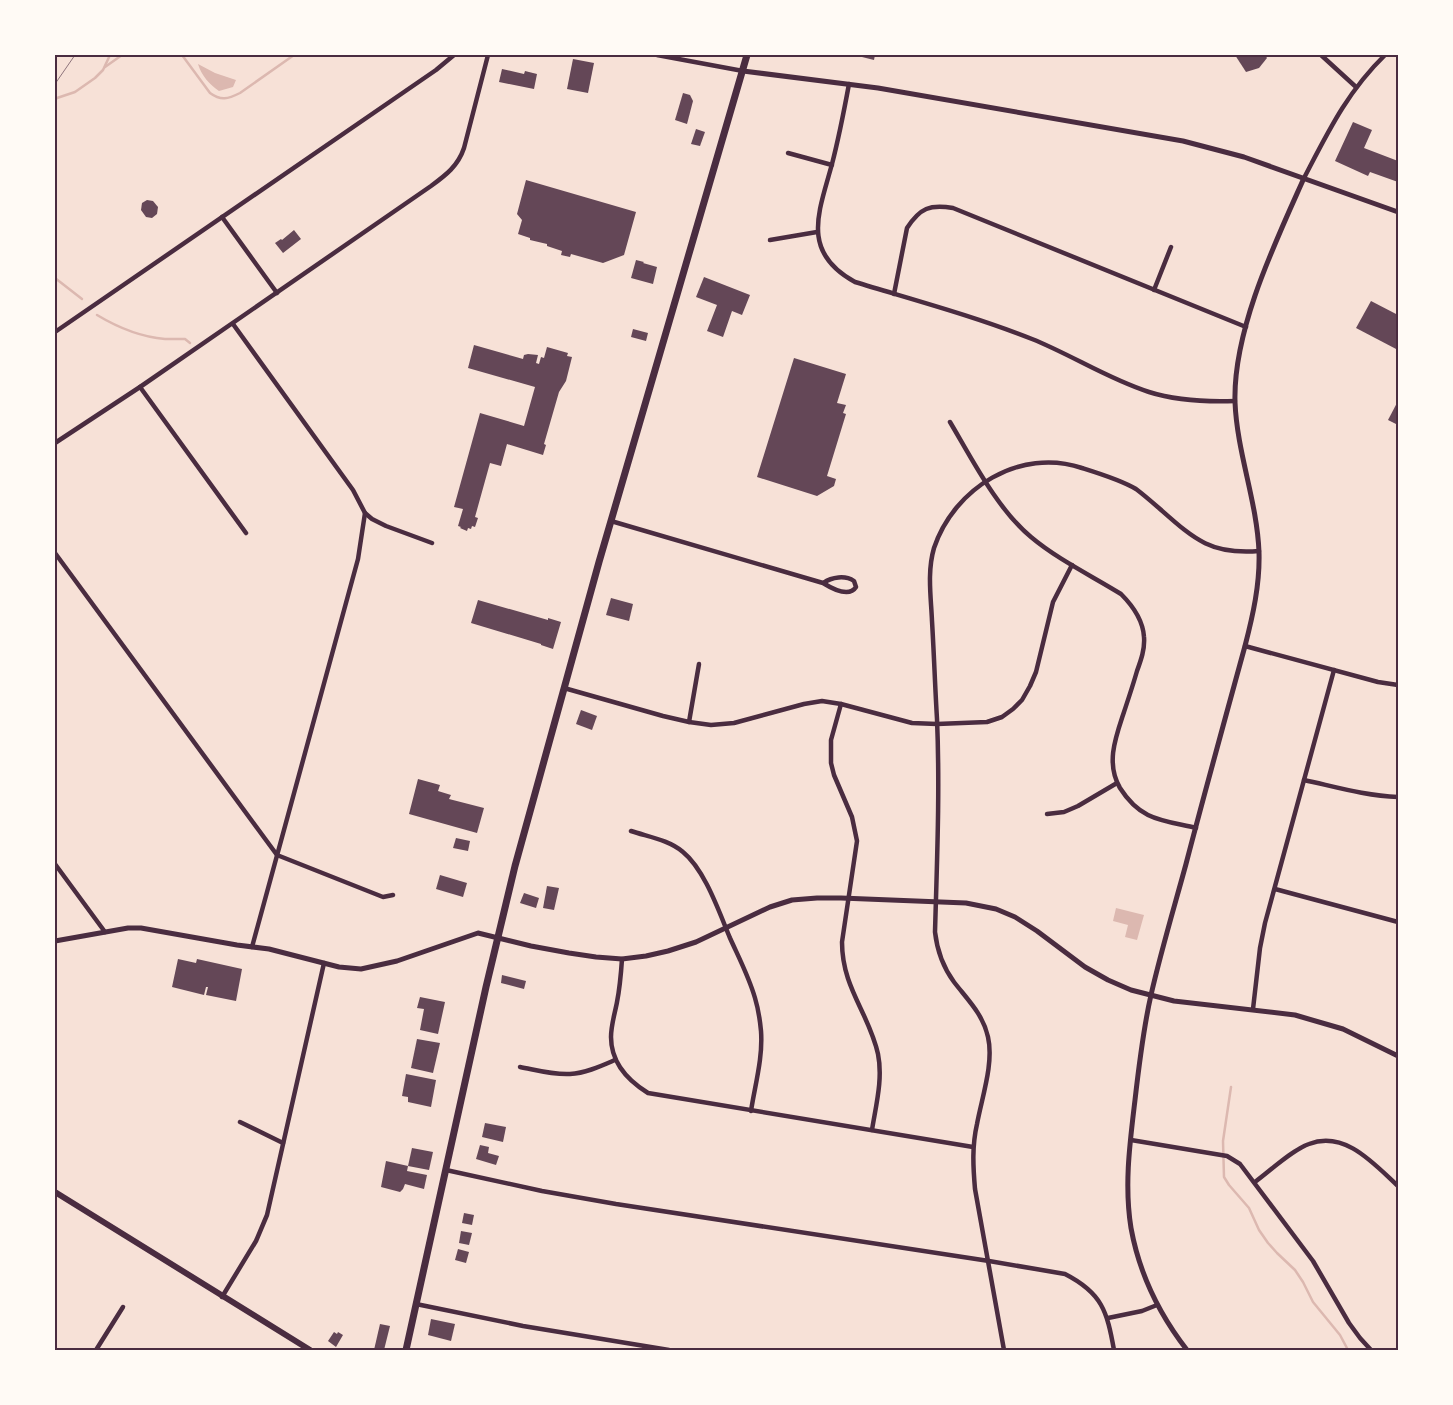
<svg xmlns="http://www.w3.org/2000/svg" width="1453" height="1405" font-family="'Public Sans',sans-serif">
<rect width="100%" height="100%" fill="#f7e1d7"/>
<!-- water -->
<g fill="#dcb8b0">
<path d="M198 64 215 73 236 80 233 87 219 91C210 85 201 75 198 64Z"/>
<path d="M1116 908 1144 915 1137 940 1125 937 1128 925 1113 921Z"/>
</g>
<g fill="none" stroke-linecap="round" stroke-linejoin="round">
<!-- stream -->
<g stroke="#dcb8b0" stroke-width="2.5">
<path d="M182 55 210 93C221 101 228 99 240 93L294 55"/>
<path d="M105 67 122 55"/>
<path d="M55 100 57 98 75 92 95 78 103 70 110 55"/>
<path d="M55 278 82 299"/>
<path d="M97 315C117 327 141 337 165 339 172 339 179 339 185 339L190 343"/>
<path d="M1231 1087 1223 1141 1224 1177 1229 1185 1249 1208 1259 1230 1268 1243 1277 1253 1295 1270 1303 1282 1313 1302 1340 1335 1348 1350"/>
</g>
</g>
<!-- building -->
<g fill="#644757">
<path d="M854 55H875L874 60Z"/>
<path d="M1235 55H1265L1267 58 1259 68 1246 72Z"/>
<path d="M573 59 594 63 588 93 567 89Z"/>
<path d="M502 69 524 74 525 71 537 74 534 89 499 82Z"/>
<path d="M683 93 690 95 693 101 687 124 675 120Z"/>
<path d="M1353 122 1372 130 1364 148 1398 161V182L1370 172 1368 176 1335 161Z"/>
<path d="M696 129 705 132 700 146 691 144Z"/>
<path d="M526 180 636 212 624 255 603 263 571 254 570 257 561 255 562 251 547 246V244L530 240V238L518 234 522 220 517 214Z"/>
<path d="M147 200 153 201 158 207 157 214 152 218 146 217 141 210 142 203Z"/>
<path d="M294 230 301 239 283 253 275 243 281 239 282 240Z"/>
<path d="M636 260 644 262 643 263 657 267 653 284 631 278Z"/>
<path d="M704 277 750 295 742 315 732 311 723 337 707 331 717 305 696 297Z"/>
<path d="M1371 301 1398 315V350L1356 328Z"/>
<path d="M633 329 648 333 646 341 631 337Z"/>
<path d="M474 345 523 359 524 355 528 354 538 355 536 363 539 364 541 357 544 358 547 347 568 353 567 356 572 357 566 381 559 392 544 444 546 445 543 455 507 444 501 466 490 463 475 517 478 518 475 527 472 526 471 529 468 528 467 531 460 528 461 527 458 526 463 509 454 507 480 413 524 426 535 387 468 368Z"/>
<path d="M794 358 846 374 837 403 846 405 843 413 846 414 827 476 836 479 834 486 817 496 757 477Z"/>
<path d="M1398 401V425L1388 420Z"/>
<path d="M611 598 633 604 629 621 606 615Z"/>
<path d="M478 600 548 620V618L561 622 553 649 541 645V644L471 623Z"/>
<path d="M581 710 597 716 592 730 576 724Z"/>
<path d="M418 779 440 785 438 791 451 795 449 799 484 808 477 833 409 814Z"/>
<path d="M456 838 470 841 468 851 453 848Z"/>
<path d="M440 875 467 883 463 897 436 889Z"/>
<path d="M547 886 559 888 554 910 543 908Z"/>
<path d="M524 893 539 898 536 908 520 903Z"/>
<path d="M178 959 196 963 197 959 242 969 236 1001 206 995 208 987H206L204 995 172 987Z"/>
<path d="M502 975 526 981 524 989 501 983Z"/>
<path d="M420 997 445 1002 438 1034 420 1030 424 1009 417 1008Z"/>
<path d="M417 1039 440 1043 433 1073 411 1068Z"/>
<path d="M406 1074 436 1080 431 1107 408 1102V1097L402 1096Z"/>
<path d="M485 1123 506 1127 503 1142 482 1137Z"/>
<path d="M480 1145 489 1147 488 1153 499 1156 496 1165 476 1159Z"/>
<path d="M412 1148 433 1152 429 1170 408 1166Z"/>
<path d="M386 1161 408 1166 407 1171 427 1175 424 1189 405 1184 403 1189 400 1192 381 1187Z"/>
<path d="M464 1213 474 1215 472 1225 462 1223Z"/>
<path d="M461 1231 472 1233 469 1245 459 1243Z"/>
<path d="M458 1249 469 1252 466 1263 455 1260Z"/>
<path d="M431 1319 455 1324 451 1341 428 1335Z"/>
<path d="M380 1324 390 1326 384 1350H374Z"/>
<path d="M334 1332 337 1334 338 1332 343 1335 336 1347 328 1341Z"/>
</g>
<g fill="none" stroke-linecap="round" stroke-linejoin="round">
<!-- minor -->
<g stroke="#4a2c40" stroke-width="4.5">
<path d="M657 55 743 71"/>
<path d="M1321 55 1356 87"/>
<path d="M849 84C844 111 839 137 832 164 819 212 800 252 855 282 914 300 974 316 1032 339 1072 355 1108 379 1149 392 1177 401 1206 402 1235 401"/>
<path d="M788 153 832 165"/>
<path d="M1304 178C1328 132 1347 92 1385 55"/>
<path d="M222 217 277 293"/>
<path d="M770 240 817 232"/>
<path d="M1154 290 1171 247"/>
<path d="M894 294 907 228C920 208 930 204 953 208L1246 327"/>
<path d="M233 324 353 490 365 513 372 519 386 526 432 543"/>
<path d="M55 332 436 70 454 55"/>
<path d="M140 387 246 533"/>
<path d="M950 422C972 459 997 509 1031 537 1057 559 1092 576 1121 594 1133 606 1143 620 1144 637 1145 649 1141 660 1137 671 1133 685 1128 700 1123 715 1115 739 1106 764 1120 788 1127 799 1136 809 1148 815 1162 822 1180 824 1196 828"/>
<path d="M55 443 140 387 431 186C446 175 458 166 464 148L488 55"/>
<path d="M611 521 823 583C831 588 849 598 856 587L854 581C845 575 832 577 823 583"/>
<path d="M55 553 277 855 383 897 393 895"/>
<path d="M1245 646 1378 682 1398 685"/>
<path d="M564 688 663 716 689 722 711 725 734 723 804 704 822 701 841 704 912 723 937 724 987 722 1002 717 1013 709 1022 700 1030 686 1036 672 1053 602 1072 565"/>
<path d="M841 704 831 740V763L834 775 852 817 857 841 842 942C842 988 869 1013 878 1054 883 1079 876 1105 872 1130"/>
<path d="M689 722 699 664"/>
<path d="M1304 780C1336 787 1366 796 1398 797"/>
<path d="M1047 814 1064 812 1078 806 1117 783"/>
<path d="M631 831C649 837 669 840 683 852 705 870 719 912 730 938 739 958 749 977 755 998 758 1008 760 1020 761 1031 763 1058 755 1085 751 1111"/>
<path d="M55 864 105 932"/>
<path d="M1275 889 1398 922"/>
<path d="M252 947 358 559 365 513"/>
<path d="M622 959C621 974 620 987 617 1002 615 1013 611 1025 611 1037 611 1062 627 1080 648 1093L973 1147"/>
<path d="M1253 1009 1260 948 1265 923 1334 670"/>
<path d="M520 1067C536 1070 553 1075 570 1074 586 1073 601 1066 615 1060"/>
<path d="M240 1122 283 1143"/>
<path d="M1131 1140 1227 1156 1240 1164 1313 1261 1349 1323 1360 1338 1371 1350"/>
<path d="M446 1170 542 1191 616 1204 989 1261 1065 1274C1102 1293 1107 1311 1114 1350"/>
<path d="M1255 1182C1270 1171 1292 1150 1309 1144 1345 1130 1374 1164 1398 1186"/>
<path d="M222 1297 256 1241 267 1215 324 963"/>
<path d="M416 1304 523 1326 669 1350"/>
<path d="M1108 1318 1142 1311 1157 1305"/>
<path d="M96 1350 123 1307"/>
<path d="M1004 1350 975 1189C973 1166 972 1146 977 1124 982 1097 994 1063 988 1037 983 1014 967 999 954 982 943 967 937 950 935 932 937 861 940 790 937 719 935 686 934 654 932 621 931 597 927 572 934 548 954 488 1020 447 1082 468 1098 473 1121 480 1136 489 1144 495 1152 502 1160 509 1194 539 1211 555 1259 551"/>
</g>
<!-- tertiary -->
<g stroke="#4a2c40" stroke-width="5">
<path d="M743 71 878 88 1183 141 1244 157 1398 212"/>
<path d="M55 941 128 928H141L237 945 269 949 339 967 361 969 397 961 478 933 531 946 569 953 596 957 622 959 646 956 668 951 696 942 770 907 792 900 817 898H841L966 903 996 909 1015 917 1037 931 1085 967 1108 980 1131 990 1174 1001 1295 1015 1343 1029 1398 1056"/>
<path d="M1187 1350C1159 1314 1139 1272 1131 1228 1124 1185 1130 1142 1135 1100 1139 1065 1143 1030 1151 995 1161 951 1174 908 1186 864 1205 791 1225 719 1245 646 1253 615 1260 584 1259 552 1257 501 1237 453 1235 402 1233 330 1275 243 1304 178"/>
</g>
<!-- secondary -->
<path stroke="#4a2c40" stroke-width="6" d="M55 1192 310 1350"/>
<!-- primary -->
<path stroke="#4a2c40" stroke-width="7" d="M406 1350 486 987 515 866 599 562 747 55"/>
<!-- tram -->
<path stroke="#8f747c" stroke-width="1" d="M55 84 75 55"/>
</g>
<!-- border -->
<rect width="1453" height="1405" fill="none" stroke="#fffaf5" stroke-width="112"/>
<rect x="56" y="56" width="1341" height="1293" fill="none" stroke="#4a2c40" stroke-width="2"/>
</svg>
